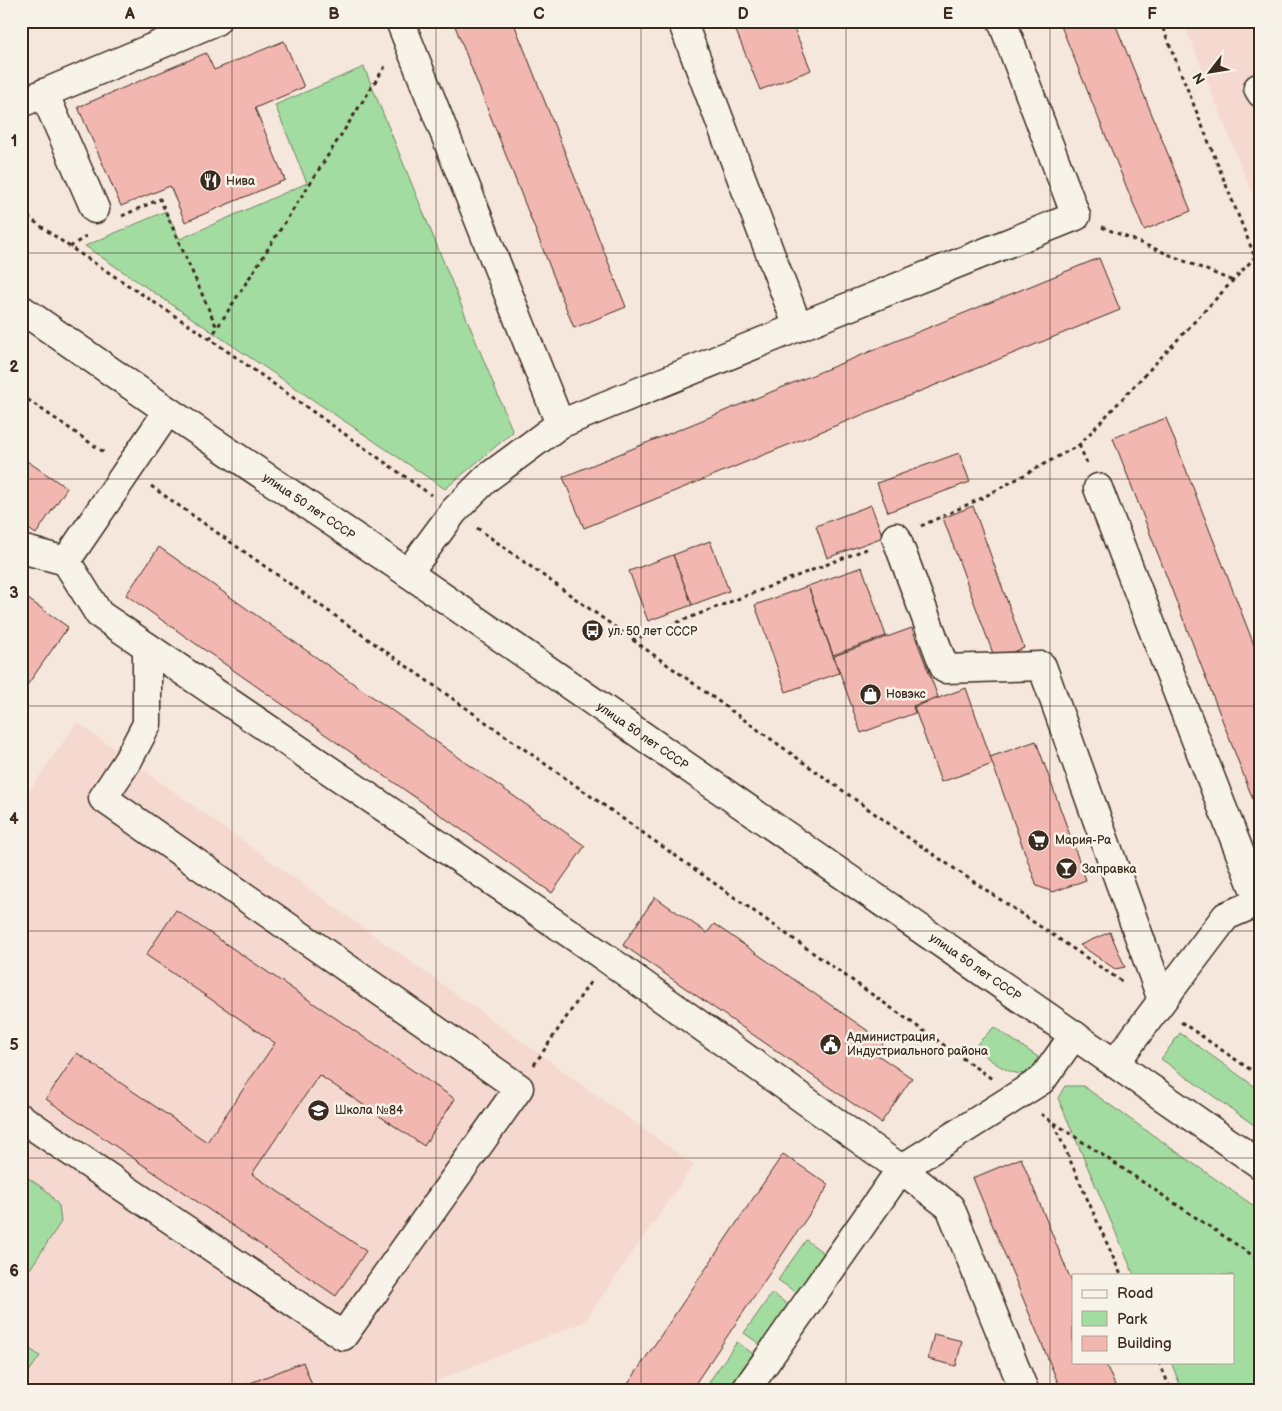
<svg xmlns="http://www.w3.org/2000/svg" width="1282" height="1411" font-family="'Balsamiq Sans',sans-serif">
<rect width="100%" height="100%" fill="#f6e7dd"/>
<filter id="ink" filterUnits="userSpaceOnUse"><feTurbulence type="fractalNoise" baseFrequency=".02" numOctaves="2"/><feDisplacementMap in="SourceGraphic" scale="10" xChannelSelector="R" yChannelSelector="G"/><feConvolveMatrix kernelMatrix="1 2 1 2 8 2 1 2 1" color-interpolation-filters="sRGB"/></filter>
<g filter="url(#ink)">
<!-- built -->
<g fill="#f5d9d0">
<path d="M1183 21H1261V207L1258 208Z"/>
<path d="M77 722 694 1165 584 1322 413 1390H21V803Z"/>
</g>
<!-- green -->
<g fill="#a3dca1" stroke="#6f8360">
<path d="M364 67 513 432 445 489 85 246 166 211 180 239 307 183 275 105Z"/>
<path d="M994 1027 1038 1057C1037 1061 1035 1065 1033 1068 1019 1085 990 1059 977 1050V1044Z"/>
<path d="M1180 1033 1261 1091V1130L1161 1059Z"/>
<path d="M1065 1086H1083L1261 1211V1390H1182L1171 1362H1233V1275H1134L1058 1098Z"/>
<path d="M21 1173 47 1191 59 1206 61 1222 30 1269 21 1275Z"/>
<path d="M806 1240 828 1256 801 1296 778 1280Z"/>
<path d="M772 1293 794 1309 767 1349 744 1333Z"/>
<path d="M737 1342 759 1358 737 1390H721L709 1382Z"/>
<path d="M21 1343 40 1356 21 1383Z"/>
</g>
<!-- building -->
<g fill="#f3b7b1" stroke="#3b2a1e">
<path d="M453 21H513L626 307 574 328Z"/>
<path d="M732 21H791L811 70 760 90Z"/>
<path d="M1059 21H1114L1191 211 1144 230Z"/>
<path d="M284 41 304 87 255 108 285 180 185 222 170 186 121 206 78 107 206 53 214 70Z"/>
<path d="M1099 258 1120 310 584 528 563 477Z"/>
<path d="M1166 418 1261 663V814L1259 815 1113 438Z"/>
<path d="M959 453 970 482 888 512 877 483Z"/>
<path d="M21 457 67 488 36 534 21 524Z"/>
<path d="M871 505 883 537 827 558 816 526Z"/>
<path d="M973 506 1024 648 995 659 943 518Z"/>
<path d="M710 541 729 591 692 605 673 555Z"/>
<path d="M159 547 585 846 552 893 126 595Z"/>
<path d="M673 555 692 605 648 621 629 571Z"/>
<path d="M862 567 886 636 833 655 808 586Z"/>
<path d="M808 586 839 673 786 692 755 605Z"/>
<path d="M21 594 68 627 21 694Z"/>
<path d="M912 628 938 697 913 706 915 713 861 733 834 656Z"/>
<path d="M966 688 993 764 941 782 914 707Z"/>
<path d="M1036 741 1086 880 1053 892 1037 886 990 757Z"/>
<path d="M655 897 707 933 714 924 884 1042 876 1054 912 1078 881 1123 623 945Z"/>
<path d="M176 910 455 1099 424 1146 319 1075 252 1174 366 1251 336 1296 46 1099 77 1053 207 1142 275 1043 146 955Z"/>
<path d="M1110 932 1125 967 1115 969 1080 945Z"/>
<path d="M1261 950V963L1256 951Z"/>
<path d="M783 1154 829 1185 691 1390H624Z"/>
<path d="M1021 1158 1073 1285V1362H1105L1117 1390H1061L973 1178Z"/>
<path d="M934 1334 962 1341 956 1366 928 1359Z"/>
<path d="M303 1362 314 1390H233Z"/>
</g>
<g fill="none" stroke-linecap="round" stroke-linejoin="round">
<defs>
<g id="minor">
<path d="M400 21 560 424"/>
<path d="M682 21 798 327"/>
<path d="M1258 88 1261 93"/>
<path d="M44 93 95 209"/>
<path d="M21 103 216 21"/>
<path id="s1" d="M21 309 168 411 408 573 1261 1165"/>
<path d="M1098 488 1259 902"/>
<path d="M896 537 945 669 1042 666 1162 1000"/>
<path d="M21 549 66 561 99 614 606 958 901 1169 950 1207 1024 1390"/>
<path d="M66 561 168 411"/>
<path d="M408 573 454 511 487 478 560 424 798 327 1076 216 1002 21"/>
<path d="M1115 1063 1226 916 1261 901"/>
<path d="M21 1118 343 1336 519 1088 103 798 128 760 147 724V647"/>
<path d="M746 1390 901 1169 1042 1080 1074 1035"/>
</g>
</defs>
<!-- minor casing -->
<use href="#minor" stroke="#3b2a1e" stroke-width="31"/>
<!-- path -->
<g stroke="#3b2a1e" stroke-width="3" stroke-dasharray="4 4" stroke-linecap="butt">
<path d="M1160 21 1255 257"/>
<path d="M21 212 70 247 210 339 431 495"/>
<path d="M122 216 160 199 217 328"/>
<path d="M1102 227 1233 281"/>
<path d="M70 247 86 236"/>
<path d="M210 339 386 65"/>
<path d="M21 395 105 453"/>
<path d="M1079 445 1087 463"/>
<path d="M151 486 992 1079"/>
<path d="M921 526 982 498 1079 445 1255 257 1261 254"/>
<path d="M477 528 906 836 1124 983"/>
<path d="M632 640 869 548"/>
<path d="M1181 1022 1261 1077"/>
<path d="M534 1065 591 981"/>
<path d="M1041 1114 1261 1261"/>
<path d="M1054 1124 1121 1275"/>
<path d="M1159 1362 1171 1390"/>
</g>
<!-- minor -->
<use href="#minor" stroke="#f7f3e8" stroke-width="28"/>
</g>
</g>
<!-- grid -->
<path fill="none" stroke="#3b2a1e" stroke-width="1" stroke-opacity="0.55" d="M232 21V1390M436 21V1390M641 21V1390M846 21V1390M1050 21V1390M21 253H1261M21 479H1261M21 706H1261M21 931H1261M21 1158H1261"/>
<!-- icons -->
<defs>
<symbol id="restaurant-disc" viewBox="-11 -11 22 22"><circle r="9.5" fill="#3b2a1e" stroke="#f7f3e8"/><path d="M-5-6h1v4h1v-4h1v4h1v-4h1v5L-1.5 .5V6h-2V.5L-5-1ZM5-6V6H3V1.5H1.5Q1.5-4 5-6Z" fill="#fff"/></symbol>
<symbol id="bus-disc" viewBox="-11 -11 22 22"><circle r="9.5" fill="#3b2a1e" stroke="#f7f3e8"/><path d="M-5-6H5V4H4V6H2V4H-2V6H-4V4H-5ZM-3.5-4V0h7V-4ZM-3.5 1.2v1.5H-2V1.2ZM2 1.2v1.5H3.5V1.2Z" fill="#fff"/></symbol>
<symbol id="shop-disc" viewBox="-11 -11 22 22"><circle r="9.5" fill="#3b2a1e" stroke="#f7f3e8"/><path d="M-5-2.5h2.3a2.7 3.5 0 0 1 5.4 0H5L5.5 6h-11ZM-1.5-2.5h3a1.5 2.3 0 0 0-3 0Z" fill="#fff"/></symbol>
<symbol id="supermarket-disc" viewBox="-11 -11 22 22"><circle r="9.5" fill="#3b2a1e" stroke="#f7f3e8"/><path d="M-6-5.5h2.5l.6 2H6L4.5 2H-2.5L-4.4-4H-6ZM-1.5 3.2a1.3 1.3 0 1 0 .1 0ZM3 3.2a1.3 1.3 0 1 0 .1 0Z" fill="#fff"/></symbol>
<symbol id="bar-disc" viewBox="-11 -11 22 22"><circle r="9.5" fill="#3b2a1e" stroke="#f7f3e8"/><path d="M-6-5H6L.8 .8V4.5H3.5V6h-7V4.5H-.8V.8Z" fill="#fff"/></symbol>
<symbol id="civic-disc" viewBox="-11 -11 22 22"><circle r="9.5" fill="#3b2a1e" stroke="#f7f3e8"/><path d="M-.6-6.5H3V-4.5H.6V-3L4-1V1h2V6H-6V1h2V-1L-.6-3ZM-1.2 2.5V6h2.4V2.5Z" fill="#fff"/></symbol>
<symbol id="school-disc" viewBox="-11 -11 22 22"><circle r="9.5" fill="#3b2a1e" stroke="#f7f3e8"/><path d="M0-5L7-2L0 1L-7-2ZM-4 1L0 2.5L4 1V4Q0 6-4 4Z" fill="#fff"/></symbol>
</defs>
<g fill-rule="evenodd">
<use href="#restaurant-disc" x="198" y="168" width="25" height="25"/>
<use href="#bus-disc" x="580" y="618" width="25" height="25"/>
<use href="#shop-disc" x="858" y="682" width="25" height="25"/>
<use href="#supermarket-disc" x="1026" y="828" width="25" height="25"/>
<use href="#bar-disc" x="1054" y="856" width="25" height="25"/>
<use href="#civic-disc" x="818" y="1032" width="25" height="25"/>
<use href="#school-disc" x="306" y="1098" width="25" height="25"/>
</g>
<g text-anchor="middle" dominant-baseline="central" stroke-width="5" stroke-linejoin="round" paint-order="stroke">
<!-- poi labels -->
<g font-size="12" fill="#3b2a1e" stroke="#f7f3e8" text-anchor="start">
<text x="226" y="181">Нива</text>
<text x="608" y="631">ул. 50 лет СССР</text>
<text x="886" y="694">Новэкс</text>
<text x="1055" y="840">Мария-Ра</text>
<text x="1082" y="869">Заправка</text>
<text x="847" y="1037">Администрация<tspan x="847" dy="14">Индустриального района</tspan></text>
<text x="335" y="1110">Школа №84</text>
</g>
<!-- street labels -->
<g font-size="12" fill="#3b2a1e" stroke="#f7f3e8">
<text stroke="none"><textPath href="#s1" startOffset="349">улица 50 лет СССР</textPath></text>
<text stroke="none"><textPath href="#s1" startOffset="754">улица 50 лет СССР</textPath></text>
<text stroke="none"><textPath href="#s1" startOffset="1159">улица 50 лет СССР</textPath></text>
</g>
</g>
<!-- margin -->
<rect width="1282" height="1411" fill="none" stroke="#f7f3e8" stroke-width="55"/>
<!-- legend -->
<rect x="1072" y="1274" width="162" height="90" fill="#f7f3e8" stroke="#aca397"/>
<rect x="1082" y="1290" width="25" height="8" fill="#f7f3e8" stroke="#aca397"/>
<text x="1117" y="1298" font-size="15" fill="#3b2a1e">Road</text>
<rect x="1082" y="1311" width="25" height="15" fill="#a3dca1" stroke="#aca397"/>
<text x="1117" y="1324" font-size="15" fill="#3b2a1e">Park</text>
<rect x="1082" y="1336" width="25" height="15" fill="#f3b7b1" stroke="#aca397"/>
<text x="1117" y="1348" font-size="15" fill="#3b2a1e">Building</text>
<!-- north arrow -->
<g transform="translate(1210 72) rotate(239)" stroke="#f7f3e8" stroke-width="4" paint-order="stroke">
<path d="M0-4L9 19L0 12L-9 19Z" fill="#3b2a1e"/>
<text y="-8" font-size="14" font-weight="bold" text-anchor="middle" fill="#3b2a1e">N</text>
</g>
<rect x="28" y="28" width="1226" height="1356" fill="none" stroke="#3b2a1e" stroke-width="2"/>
<g font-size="16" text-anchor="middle" font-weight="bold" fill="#3b2a1e">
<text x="130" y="19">A</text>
<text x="334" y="19">B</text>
<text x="539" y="19">C</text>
<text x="743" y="19">D</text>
<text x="948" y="19">E</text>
<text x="1152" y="19">F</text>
<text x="14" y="146">1</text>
<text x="14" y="372">2</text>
<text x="14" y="598">3</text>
<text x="14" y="824">4</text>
<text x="14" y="1050">5</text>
<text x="14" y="1276">6</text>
</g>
</svg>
